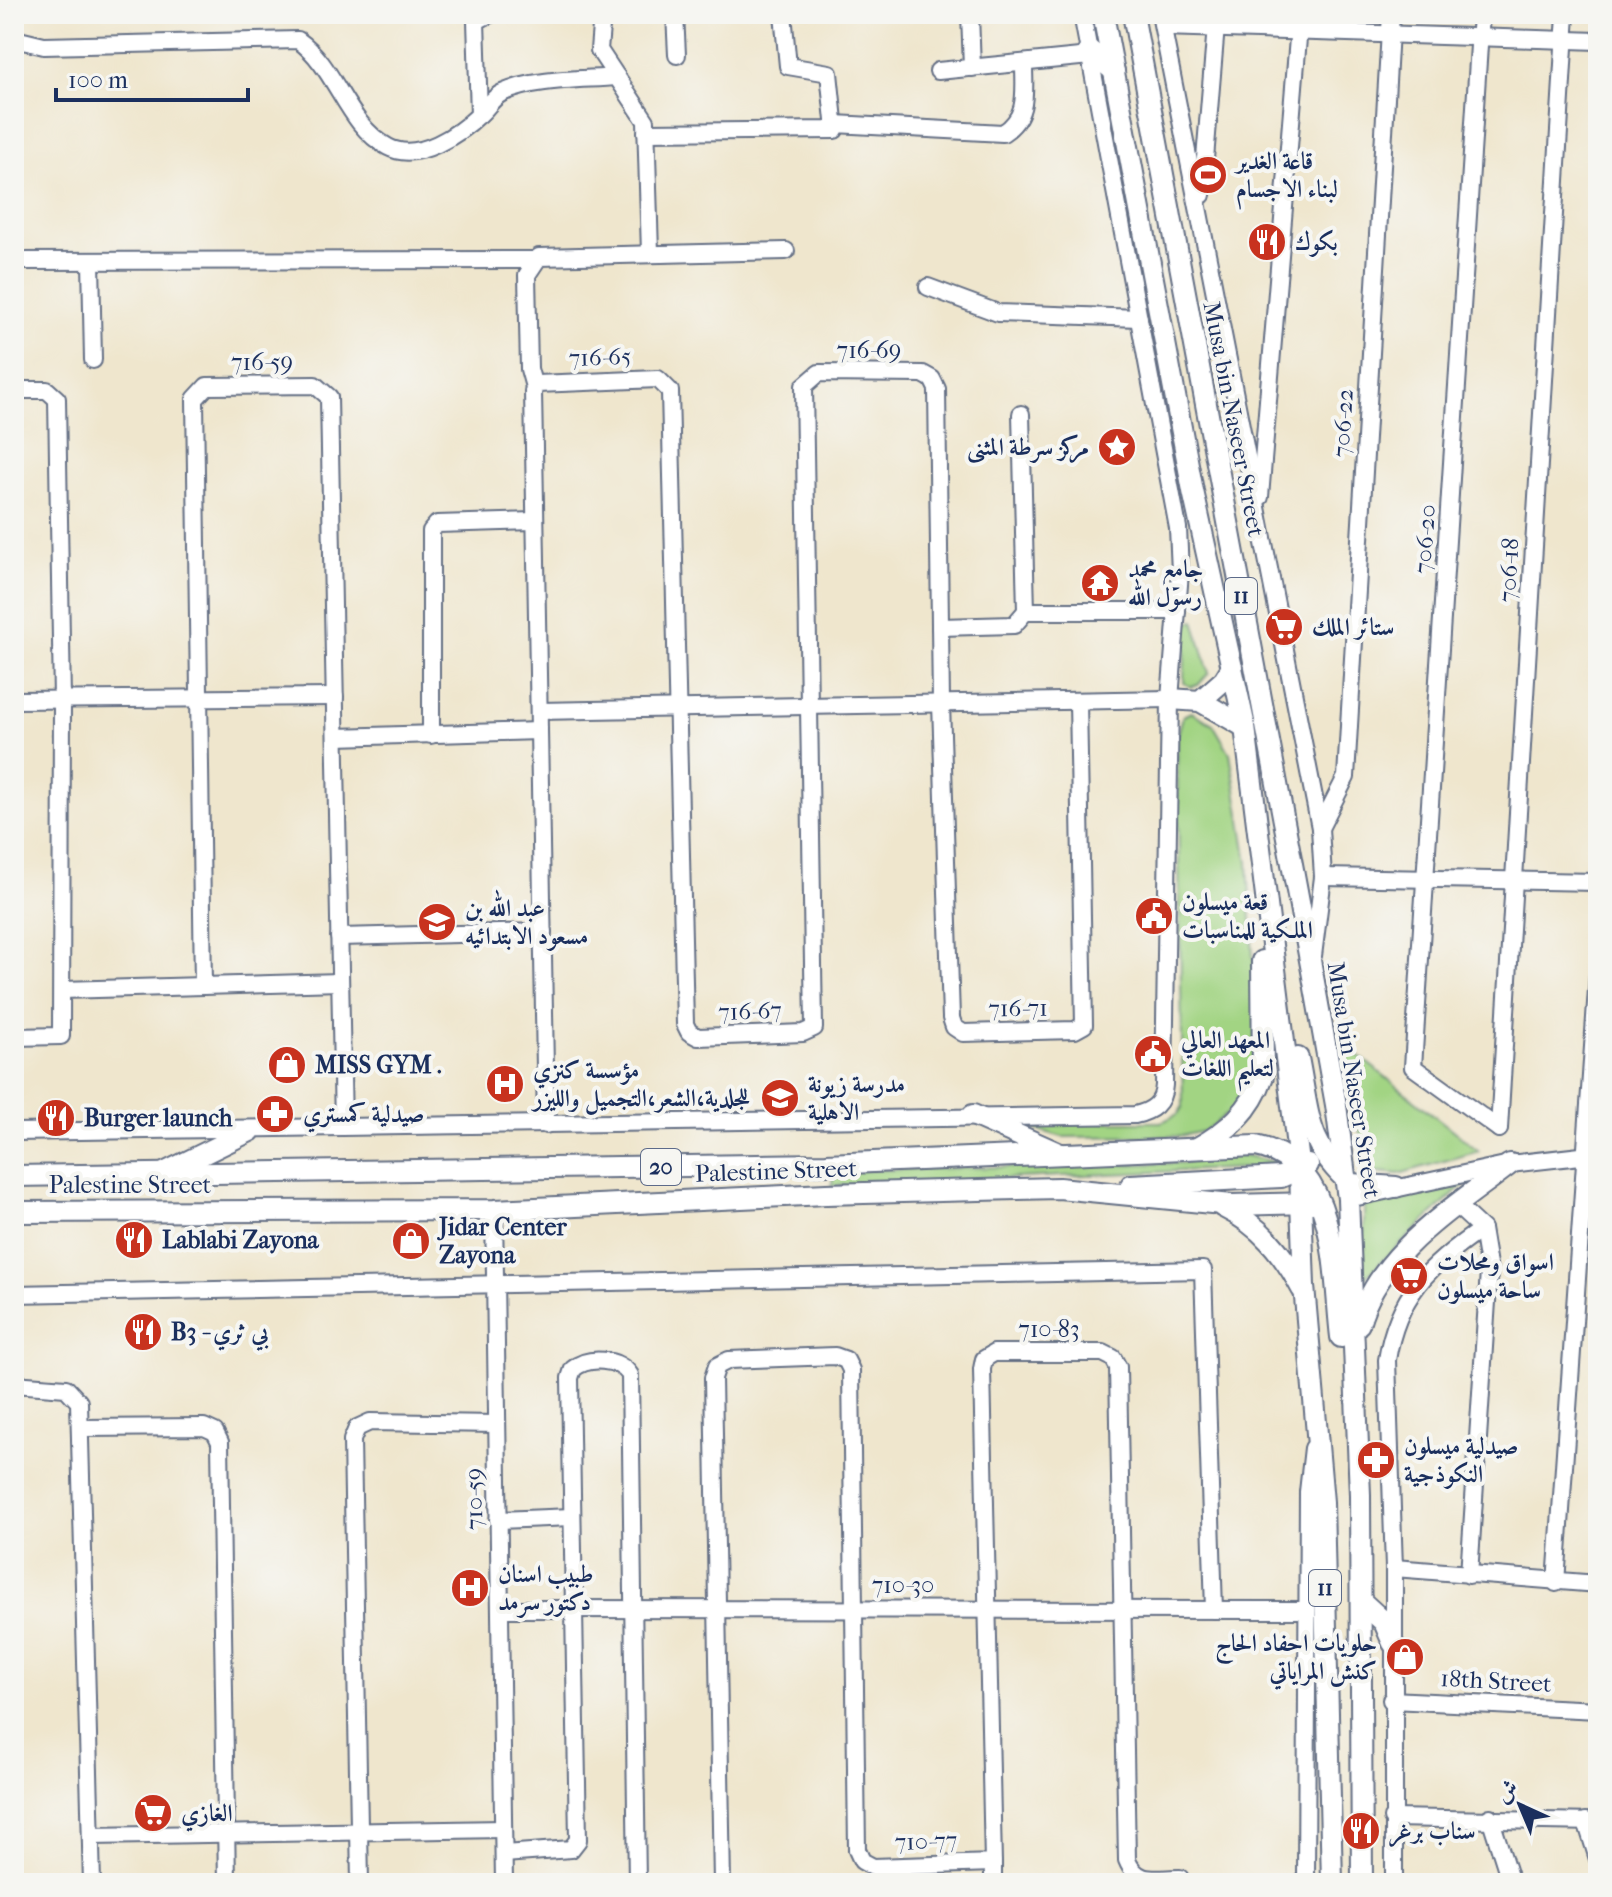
<svg xmlns="http://www.w3.org/2000/svg" width="1612" height="1897" font-family="'IM FELL French Canon',Amiri,serif">
<rect width="100%" height="100%" fill="#f6f6f2"/>
<filter id="ink" filterUnits="userSpaceOnUse"><feTurbulence type="fractalNoise" baseFrequency=".0125" numOctaves="2"/><feDisplacementMap in="SourceGraphic" scale="16" xChannelSelector="R" yChannelSelector="G"/><feConvolveMatrix kernelMatrix="1 2 1 2 8 2 1 2 1" color-interpolation-filters="sRGB"/></filter>
<filter id="wash" filterUnits="userSpaceOnUse"><feTurbulence type="fractalNoise" baseFrequency=".006" numOctaves="4" result="noise"/><feDisplacementMap in="SourceGraphic" scale="32" xChannelSelector="R" yChannelSelector="G"/><feGaussianBlur stdDeviation="1.8" result="paint"/><feColorMatrix in="noise" values="0 0 0 0 0 0 0 0 0 0 0 0 0 0 0 0 0 1.4 0 .05"/><feComposite in="paint" operator="in"/></filter>
<g filter="url(#wash)">
<rect width="100%" height="100%" fill="#efe6cd"/>
<!-- green -->
<g fill="#a2d483" stroke="#5e8270" stroke-width="2">
<path d="M1194 620 1209 673 1198 685 1191 687 1184 683V677L1187 624Z"/>
<path d="M1191 712 1213 724 1230 753 1248 862 1256 1014 1253 1075 1232 1110 1204 1131 1181 1136 1063 1137 1030 1128 1027 1123 1034 1122H1162L1178 1114 1183 1106 1177 738 1183 716Z"/>
<path d="M1350 1049 1479 1151 1399 1174 1368 1171 1345 1064Z"/>
<path d="M1243 1155 1278 1163 1271 1167 831 1186 837 1171 1183 1163Z"/>
<path d="M1469 1180 1364 1278V1205Z"/>
</g>
</g>
<g filter="url(#ink)">
<g fill="none" stroke-linecap="round" stroke-linejoin="round">
<defs>
<g id="minor">
<path d="M602 14 599 50 646 121 650 253"/>
<path d="M675 14 677 55"/>
<path d="M970 14 972 68"/>
<path d="M1160 14 1320 828 1323 877 1313 956"/>
<path d="M1481 14 1413 1067 1499 1129"/>
<path d="M1163 27 1598 41"/>
<path d="M14 34 19 40 44 46 298 40C337 67 345 124 388 147 418 163 459 134 480 114 488 107 493 97 502 93 536 78 580 80 617 77"/>
<path d="M938 71 1090 56"/>
<path d="M479 115 476 21 490 14"/>
<path d="M835 124 1003 133C1029 116 1024 92 1024 64"/>
<path d="M646 132 835 130 829 73 788 66 783 14"/>
<path d="M1202 195 1217 14"/>
<path d="M14 261 534 260"/>
<path d="M91 261 93 360"/>
<path d="M928 287 998 313 1139 318"/>
<path d="M534 387 529 369 527 275 539 257 786 251"/>
<path d="M14 390H47L57 399 62 700 61 1036 14 1037"/>
<path d="M1021 414 1026 611"/>
<path d="M1260 497 1300 14"/>
<path d="M940 627 1014 625 1026 611H1177"/>
<path d="M14 700 335 697"/>
<path d="M539 711 1170 699"/>
<path d="M431 735V531L437 524 535 521"/>
<path d="M336 737 539 731"/>
<path d="M1320 828 1346 777 1391 14"/>
<path d="M1323 877 1598 882"/>
<path d="M339 937 543 932"/>
<path d="M203 986 195 399 207 386 315 385 329 397 343 1127"/>
<path d="M62 990 340 982"/>
<path d="M546 1125 533 391 537 384 658 379 670 391 685 1024 689 1032 698 1037 803 1033 814 1028 804 386 819 373 923 374 932 379 937 389 941 703 951 1018 954 1027 963 1033 1075 1030 1084 1025 1078 701"/>
<path d="M1499 1129 1566 14"/>
<path d="M14 1132 1135 1115C1152 1111 1163 1104 1164 1085L1170 699 1180 572 1178 528 1082 14"/>
<path d="M1348 1199 1510 1164 1598 1154"/>
<path d="M1456 1205 1482 1229 1489 1271 1469 1575"/>
<path d="M494 1210 504 1883"/>
<path d="M14 1294 1203 1270 1214 1610"/>
<path d="M14 1384 66 1388 79 1402 92 1883"/>
<path d="M82 1428 204 1427 215 1432 220 1442 227 1883"/>
<path d="M498 1520 572 1517"/>
<path d="M1394 1568 1598 1584"/>
<path d="M1556 1583 1598 974"/>
<path d="M500 1609 1307 1610"/>
<path d="M1391 1700 1598 1710"/>
<path d="M1490 1817 1511 1883"/>
<path d="M1392 1818 1598 1822"/>
<path d="M1586 1821 1598 1859"/>
<path d="M91 1836 503 1829"/>
<path d="M504 1854 571 1849 578 1840 570 1378 573 1369C588 1356 619 1358 630 1375L637 1883"/>
<path d="M993 1863V1883"/>
<path d="M360 1883 352 1440 357 1428 370 1422 497 1424"/>
<path d="M722 1883 713 1378 717 1366 729 1360 835 1356 846 1360 851 1370 857 1850 862 1861 873 1867 993 1863 982 1369 984 1359 994 1353H1103L1113 1358 1118 1367 1127 1860C1137 1885 1156 1878 1180 1878"/>
<path d="M1306 1883 1308 1492 1313 1448"/>
<path d="M1394 1883V1568L1387 1360C1397 1296 1429 1265 1482 1229"/>
</g>
<g id="major">
<path d="M1103 14 1193 491 1245 727 1300 1171 1304 1286 1323 1502 1332 1883"/>
<path d="M1133 14 1312 971 1336 1105 1348 1199 1360 1495 1362 1883"/>
<path d="M1089 50 1114 71"/>
<path d="M1170 699 1200 701 1245 727"/>
<path d="M1200 701 1224 680 1232 667"/>
<path d="M1298 1058C1309 1112 1306 1145 1351 1184L1396 1187"/>
<path d="M973 1115 1058 1153"/>
<path d="M1197 1148C1228 1131 1251 1111 1263 1076L1262 961"/>
<path d="M164 1173 250 1131"/>
<path d="M14 1176 826 1164 1256 1146C1339 1163 1333 1271 1341 1337"/>
<path d="M1131 1185 1281 1177 1308 1165"/>
<path d="M1223 1207C1260 1225 1283 1253 1302 1289"/>
<path d="M14 1212 494 1210 826 1194 1059 1188 1232 1205 1312 1203"/>
<path d="M1359 1324C1378 1253 1455 1207 1510 1164"/>
<path d="M1361 1601 1384 1622 1393 1643"/>
</g>
</defs>
<!-- minor casing -->
<use href="#minor" stroke="#656f85" stroke-width="20"/>
<!-- major casing -->
<use href="#major" stroke="#656f85" stroke-width="24"/>
<!-- minor -->
<use href="#minor" stroke="#fff" stroke-width="16"/>
<!-- major -->
<use href="#major" stroke="#fff" stroke-width="20"/>
</g>
</g>
<!-- icons -->
<defs>
<symbol id="stadium-disc" viewBox="-11 -11 22 22"><circle r="9.5" fill="#c8321e" stroke="#f6f6f2"/><path d="M0-5a6.5 5 0 1 0 0 10a6.5 5 0 1 0 0-10ZM-3.5-1.8h7v3.6h-7Z" fill="#fff"/></symbol>
<symbol id="restaurant-disc" viewBox="-11 -11 22 22"><circle r="9.5" fill="#c8321e" stroke="#f6f6f2"/><path d="M-5-6h1v4h1v-4h1v4h1v-4h1v5L-1.5 .5V6h-2V.5L-5-1ZM5-6V6H3V1.5H1.5Q1.5-4 5-6Z" fill="#fff"/></symbol>
<symbol id="sight-disc" viewBox="-11 -11 22 22"><circle r="9.5" fill="#c8321e" stroke="#f6f6f2"/><path d="M0-6L1.8-2.2L6-1.7L2.9 1.2L3.7 5.4L0 3.3L-3.7 5.4L-2.9 1.2L-6-1.7L-1.8-2.2Z" fill="#fff"/></symbol>
<symbol id="temple-disc" viewBox="-11 -11 22 22"><circle r="9.5" fill="#c8321e" stroke="#f6f6f2"/><path d="M0-6L5-2H3V0L6.5 2.5H4V6H1.5V3h-3V6H-4V2.5H-6.5L-3 0V-2H-5Z" fill="#fff"/></symbol>
<symbol id="supermarket-disc" viewBox="-11 -11 22 22"><circle r="9.5" fill="#c8321e" stroke="#f6f6f2"/><path d="M-6-5.5h2.5l.6 2H6L4.5 2H-2.5L-4.4-4H-6ZM-1.5 3.2a1.3 1.3 0 1 0 .1 0ZM3 3.2a1.3 1.3 0 1 0 .1 0Z" fill="#fff"/></symbol>
<symbol id="civic-disc" viewBox="-11 -11 22 22"><circle r="9.5" fill="#c8321e" stroke="#f6f6f2"/><path d="M-.6-6.5H3V-4.5H.6V-3L4-1V1h2V6H-6V1h2V-1L-.6-3ZM-1.2 2.5V6h2.4V2.5Z" fill="#fff"/></symbol>
<symbol id="school-disc" viewBox="-11 -11 22 22"><circle r="9.5" fill="#c8321e" stroke="#f6f6f2"/><path d="M0-5L7-2L0 1L-7-2ZM-4 1L0 2.5L4 1V4Q0 6-4 4Z" fill="#fff"/></symbol>
<symbol id="shop-disc" viewBox="-11 -11 22 22"><circle r="9.5" fill="#c8321e" stroke="#f6f6f2"/><path d="M-5-2.5h2.3a2.7 3.5 0 0 1 5.4 0H5L5.5 6h-11ZM-1.5-2.5h3a1.5 2.3 0 0 0-3 0Z" fill="#fff"/></symbol>
<symbol id="hospital-disc" viewBox="-11 -11 22 22"><circle r="9.5" fill="#c8321e" stroke="#f6f6f2"/><path d="M-5-5h3v3.5h4V-5h3V5h-3V1.5h-4V5h-3Z" fill="#fff"/></symbol>
<symbol id="pharmacy-disc" viewBox="-11 -11 22 22"><circle r="9.5" fill="#c8321e" stroke="#f6f6f2"/><path d="M-2-6h4v4h4v4h-4v4h-4v-4h-4v-4h4Z" fill="#fff"/></symbol>
</defs>
<g fill-rule="evenodd">
<use href="#stadium-disc" x="1186" y="153" width="44" height="44"/>
<use href="#restaurant-disc" x="1245" y="220" width="44" height="44"/>
<use href="#sight-disc" x="1095" y="425" width="44" height="44"/>
<use href="#temple-disc" x="1078" y="561" width="44" height="44"/>
<use href="#supermarket-disc" x="1262" y="605" width="44" height="44"/>
<use href="#civic-disc" x="1132" y="894" width="44" height="44"/>
<use href="#school-disc" x="415" y="900" width="44" height="44"/>
<use href="#civic-disc" x="1131" y="1032" width="44" height="44"/>
<use href="#shop-disc" x="265" y="1043" width="44" height="44"/>
<use href="#hospital-disc" x="483" y="1062" width="44" height="44"/>
<use href="#school-disc" x="758" y="1076" width="44" height="44"/>
<use href="#pharmacy-disc" x="253" y="1092" width="44" height="44"/>
<use href="#restaurant-disc" x="34" y="1096" width="44" height="44"/>
<use href="#restaurant-disc" x="112" y="1218" width="44" height="44"/>
<use href="#shop-disc" x="389" y="1219" width="44" height="44"/>
<use href="#supermarket-disc" x="1387" y="1254" width="44" height="44"/>
<use href="#restaurant-disc" x="121" y="1310" width="44" height="44"/>
<use href="#pharmacy-disc" x="1354" y="1438" width="44" height="44"/>
<use href="#hospital-disc" x="448" y="1566" width="44" height="44"/>
<use href="#shop-disc" x="1383" y="1635" width="44" height="44"/>
<use href="#supermarket-disc" x="131" y="1791" width="44" height="44"/>
<use href="#restaurant-disc" x="1339" y="1809" width="44" height="44"/>
</g>
<g text-anchor="middle" dominant-baseline="central" stroke-width="8" stroke-linejoin="round" paint-order="stroke">
<!-- shield labels -->
<g fill="#f6f6f2" stroke="#5d6b8a" stroke-width="2">
<rect x="1225" y="578" width="32" height="36" rx="6"/>
<rect x="641" y="1149" width="40" height="36" rx="6"/>
<rect x="1309" y="1570" width="32" height="36" rx="6"/>
</g>
<g font-size="22" font-weight="bold" fill="#1b2f5e">
<text x="1241" y="596">11</text>
<text x="661" y="1167">20</text>
<text x="1325" y="1588">11</text>
</g>
<!-- poi labels -->
<g font-size="24" font-weight="bold" fill="#1b2f5e" stroke="#f6f6f2" text-anchor="start">
<text x="1236" y="161">قاعة الغدير<tspan x="1236" dy="28">لبناء الاجسام</tspan></text>
<text x="1295" y="242">بكوك</text>
<text x="1089" y="447" text-anchor="end">مركز سرطة المثنى</text>
<text x="1128" y="569">جامع محمد<tspan x="1128" dy="28">رسول الله</tspan></text>
<text x="1312" y="627">ستائر الملك</text>
<text x="1182" y="902">قعة ميسلون<tspan x="1182" dy="28">الملكية للمناسبات</tspan></text>
<text x="465" y="908">عبد الله بن<tspan x="465" dy="28">مسعود الابتدائيه</tspan></text>
<text x="1181" y="1040">المعهد العالي<tspan x="1181" dy="28">لتعليم اللغات</tspan></text>
<text x="315" y="1065">MISS GYM .</text>
<text x="533" y="1070">مؤسسة كنزي<tspan x="533" dy="28">للجلدية،الشعر،التجميل والليزر</tspan></text>
<text x="808" y="1084">مدرسة زيونة<tspan x="808" dy="28">الاهلية</tspan></text>
<text x="303" y="1114">صيدلية كمستري</text>
<text x="84" y="1118">Burger launch</text>
<text x="439" y="1227">Jidar Center<tspan x="439" dy="28">Zayona</tspan></text>
<text x="162" y="1240">Lablabi Zayona</text>
<text x="1437" y="1262">اسواق ومحلات<tspan x="1437" dy="28">ساحة ميسلون</tspan></text>
<text x="171" y="1332">B3 - بي ثري</text>
<text x="1404" y="1446">صيدلية ميسلون<tspan x="1404" dy="28">النكوذجية</tspan></text>
<text x="498" y="1574">طبيب اسنان<tspan x="498" dy="28">دكتور سرمد</tspan></text>
<text x="1377" y="1643" text-anchor="end">حلويات احفاد الحاج<tspan x="1377" dy="28">كنش المراياتي</tspan></text>
<text x="181" y="1813">الغازي</text>
<text x="1389" y="1831">سناب برغر</text>
</g>
<!-- street labels -->
<g font-size="24" fill="#1b2f5e" stroke="#f6f6f2">
<text x="869" y="350">716-69</text>
<text transform="translate(600 357) rotate(-2)">716-65</text>
<text x="262" y="362">716-59</text>
<text transform="translate(1234 419) rotate(79)">Musa bin Naseer Street</text>
<text transform="translate(1343 423) rotate(-87)">706-22</text>
<text transform="translate(1425 539) rotate(-86)">706-20</text>
<text transform="translate(1509 570) rotate(-87)">706-18</text>
<text transform="translate(1018 1008) rotate(-1)">716-71</text>
<text transform="translate(750 1011) rotate(-2)">716-67</text>
<text transform="translate(1354 1080) rotate(81)">Musa bin Naseer Street</text>
<text transform="translate(776 1171) rotate(-2)">Palestine Street</text>
<text x="130" y="1185">Palestine Street</text>
<text x="1049" y="1329">710-83</text>
<text transform="translate(474 1499) rotate(-91)">710-59</text>
<text x="903" y="1585">710-30</text>
<text transform="translate(1496 1681) rotate(3)">18th Street</text>
<text transform="translate(926 1841) rotate(-2)">710-77</text>
</g>
</g>
<!-- margin -->
<rect width="1612" height="1897" fill="none" stroke="#f6f6f2" stroke-width="48"/>
<!-- north arrow -->
<g transform="translate(1520 1805) rotate(316)" stroke="#f6f6f2" stroke-width="6" paint-order="stroke">
<path d="M0-6L14 30L0 20L-14 30Z" fill="#1b2f5e"/>
<text y="-12" font-size="22" font-weight="bold" text-anchor="middle" fill="#1b2f5e">ش</text>
</g>
<!-- scale -->
<path d="M56 88v12h192v-12" fill="none" stroke="#1b2f5e" stroke-width="4"/>
<text x="68" y="88" font-size="24" fill="#1b2f5e" stroke="#f6f6f2" stroke-width="6" paint-order="stroke">100 m</text>
</svg>
